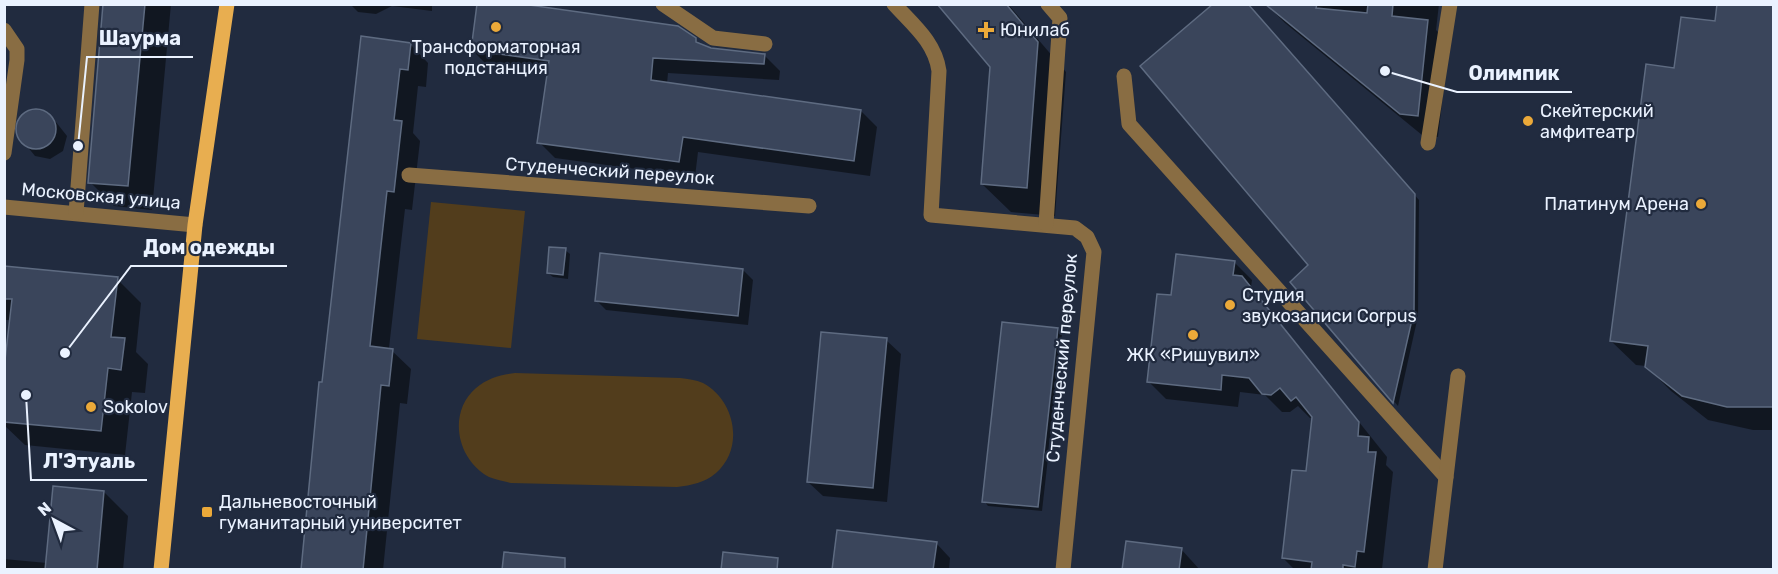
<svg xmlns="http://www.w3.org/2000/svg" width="1778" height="574" font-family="Rubik,sans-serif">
<rect width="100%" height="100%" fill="#212b3f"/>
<!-- green -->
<g fill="#523d1c">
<path d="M431 202 525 211 511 348 417 339Z"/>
<path d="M515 373 680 378C688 379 696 380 703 383 735 400 745 448 716 473 704 483 692 485 677 487L511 483C504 481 496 480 489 477 457 460 447 413 476 388 488 378 500 375 515 373Z"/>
</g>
<!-- shadow -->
<g fill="#0007">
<path d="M104 4H171L152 210 114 206 90 182Z"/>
<path d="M350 4H432V11L392 6 376 14 358 12Z"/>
<path d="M939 4H1008L1066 72 1055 216 1011 212 982 184 992 67Z"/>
<path d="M1247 4 1419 200 1418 316 1398 406 1292 282 1310 265Z"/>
<path d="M1266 4H1439L1436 30 1449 43 1438 137 1422 135 1285 23Z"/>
<path d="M1719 4H1774V430H1753L1708 420 1671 391 1646 366 1636 365 1611 341 1676 69 1716 23Z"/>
<path d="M363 38 410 44 428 63 426 87 418 86 413 133 420 141 412 210 405 209 389 348 411 369 407 404 400 403 383 570H303Z"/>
<path d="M695 39 701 46 711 49 764 55 780 71 779 80 668 73 667 84 861 111 877 127 870 176 698 152 695 177 555 158 539 142 548 74 488 66 472 50Z"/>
<path d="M32 109 48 112 67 136 63 151 50 159 35 156 18 135 21 116Z"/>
<path d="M565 250 570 254 568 279 553 277 548 273Z"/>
<path d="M1234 262 1252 280 1251 287 1387 457 1386 465 1393 472 1382 569 1295 570 1283 558 1307 473 1314 415 1310 418 1298 406 1290 412H1282L1265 395 1240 392 1238 407 1166 399 1148 381 1173 297Z"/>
<path d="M4 267 117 279 141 303 136 352 148 364 145 393 132 392 125 455 25 445 4 425V384L11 320H4Z"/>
<path d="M743 270 753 280 748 325 606 310 596 300Z"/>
<path d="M1057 329 1062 334 1042 511 988 506 984 501Z"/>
<path d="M886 340 901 354 887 502 823 496 808 482Z"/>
<path d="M104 492 128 516 123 570H4V559L47 563Z"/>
<path d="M936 543 950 558 949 570H834Z"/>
<path d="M1181 549 1200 570H1124Z"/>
</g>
<!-- building -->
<g fill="#3a455b" stroke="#5e6b81" stroke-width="1.5">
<path d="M103 4H145L128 186 88 183Z"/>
<path d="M477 4H522L678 26 696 38V42L711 48 765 54 764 64 653 58 651 80 861 110 854 161 683 137 679 162 537 143 549 61 471 50Z"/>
<path d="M937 4H1006L1038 42 1027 188 981 184 990 67Z"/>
<path d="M1213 4H1248L1415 194 1414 311 1393 403 1290 282 1308 265 1140 66Z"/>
<path d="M1265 4H1317L1316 8 1367 13 1368 4H1393L1392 16 1428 20 1418 116 1400 114Z"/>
<path d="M1717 4H1773V407H1727L1682 396 1645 367 1648 346 1610 341 1646 64 1674 68 1681 17 1715 21Z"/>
<path d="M361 36 411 43 408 70 400 69 394 120 402 121 394 192 387 191 370 346 393 349 389 386 381 385 363 570H301L319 382H322Z"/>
<circle cx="36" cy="129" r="20"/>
<path d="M549 247 566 248 563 275 547 273Z"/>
<path d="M600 253 743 269 738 316 595 301Z"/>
<path d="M1176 254 1235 261 1233 275 1242 276 1359 422 1358 436 1369 437 1368 452H1376L1364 552 1357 551 1355 567 1343 565V570H1311L1312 562 1282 558 1292 470 1306 471 1312 417 1296 397 1291 401 1280 388 1271 395 1262 394 1249 378 1222 375 1221 390 1147 382 1157 294 1171 295Z"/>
<path d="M4 266 118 277 111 337 125 338 121 370 108 368 101 431 4 422V369L12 299H4Z"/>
<path d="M1002 322 1058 328 1038 507 982 502Z"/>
<path d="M821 332 887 338 873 488 807 482Z"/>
<path d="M53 486 104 491 97 570H45Z"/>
<path d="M837 530 937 542 933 570H832Z"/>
<path d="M1126 541 1182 548 1179 570H1122Z"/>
<path d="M504 552 565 558V570H502Z"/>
<path d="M723 552 778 558 777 570H721Z"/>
</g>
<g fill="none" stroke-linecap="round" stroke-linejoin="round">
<!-- minor -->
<g stroke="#896d43" stroke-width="15">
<path d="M663 4 713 38 765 44"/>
<path d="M894 4C913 25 935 42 939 71L931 215 1075 228 1087 237 1094 252 1063 570"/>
<path d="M4 30 17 49V60L4 153"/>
<path d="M1124 76 1129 124 1446 477"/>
<path d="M1428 143 1450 4"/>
<path d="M409 175 809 206"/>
<path d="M4 207 195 225"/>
<path d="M76 213 92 4"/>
<path d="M1046 224 1060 18 1048 4"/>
<path d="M1435 570 1458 376"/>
</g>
<!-- major -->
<path stroke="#e8ae50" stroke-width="15" d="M161 570 195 225 227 4"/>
</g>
<!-- markers -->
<g fill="#eba939" stroke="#212b3f" stroke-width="2">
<circle cx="496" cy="27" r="6"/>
<path d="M983 21h6v6h6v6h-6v6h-6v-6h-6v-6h6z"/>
<circle cx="1528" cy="121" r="6"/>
<circle cx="1701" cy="204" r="6"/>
<circle cx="1230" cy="305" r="6"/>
<circle cx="1193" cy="335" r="6"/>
<circle cx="91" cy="407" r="6"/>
<rect x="201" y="506" width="12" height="12" rx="3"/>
</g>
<g text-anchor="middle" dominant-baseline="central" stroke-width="4.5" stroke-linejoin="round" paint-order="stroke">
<!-- poi labels -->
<g font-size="18" fill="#eaf2ff" stroke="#212b3f" text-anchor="start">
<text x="1000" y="30">Юнилаб</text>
<text x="496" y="47" text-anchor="middle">Трансформаторная<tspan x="496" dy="21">подстанция</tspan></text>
<text x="1540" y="111">Скейтерский<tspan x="1540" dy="21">амфитеатр</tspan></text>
<text x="1689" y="204" text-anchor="end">Платинум Арена</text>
<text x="1242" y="295">Студия<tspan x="1242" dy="21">звукозаписи Corpus</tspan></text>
<text x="1193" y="355" text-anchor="middle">ЖК «Ришувил»</text>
<text x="103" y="407">Sokolov</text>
<text x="219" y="502">Дальневосточный<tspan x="219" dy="21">гуманитарный университет</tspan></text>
</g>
<!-- street labels -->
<g font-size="18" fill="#eaf2ff" stroke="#212b3f">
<text transform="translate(610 171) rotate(4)">Студенческий переулок</text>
<text transform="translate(101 196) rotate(5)">Московская улица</text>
<text transform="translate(1062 358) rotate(-85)">Студенческий переулок</text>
</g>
</g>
<!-- callouts -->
<path fill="none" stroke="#eaf2ff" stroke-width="2" d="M78 146L87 57H193M1385 71L1457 92H1572M65 353L131 266H287M26 395L31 480H147"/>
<g fill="#eaf2ff" stroke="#212b3f" stroke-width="2">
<circle cx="78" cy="146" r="6"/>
<circle cx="1385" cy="71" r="6"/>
<circle cx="65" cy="353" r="6"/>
<circle cx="26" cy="395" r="6"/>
</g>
<g font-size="20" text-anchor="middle" font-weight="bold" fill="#eaf2ff" stroke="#212b3f" stroke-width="4.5" stroke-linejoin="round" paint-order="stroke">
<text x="140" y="45">Шаурма</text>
<text x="1514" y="80">Олимпик</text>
<text x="209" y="254">Дом одежды</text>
<text x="89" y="468">Л'Этуаль</text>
</g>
<!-- border -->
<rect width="1778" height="574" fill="none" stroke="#eaf2ff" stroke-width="12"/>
<!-- north arrow -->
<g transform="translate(54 520) rotate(319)" stroke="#212b3f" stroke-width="4.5" paint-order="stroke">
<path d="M0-4.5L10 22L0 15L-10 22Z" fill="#eaf2ff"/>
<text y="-9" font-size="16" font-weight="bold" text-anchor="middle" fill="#eaf2ff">N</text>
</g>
</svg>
